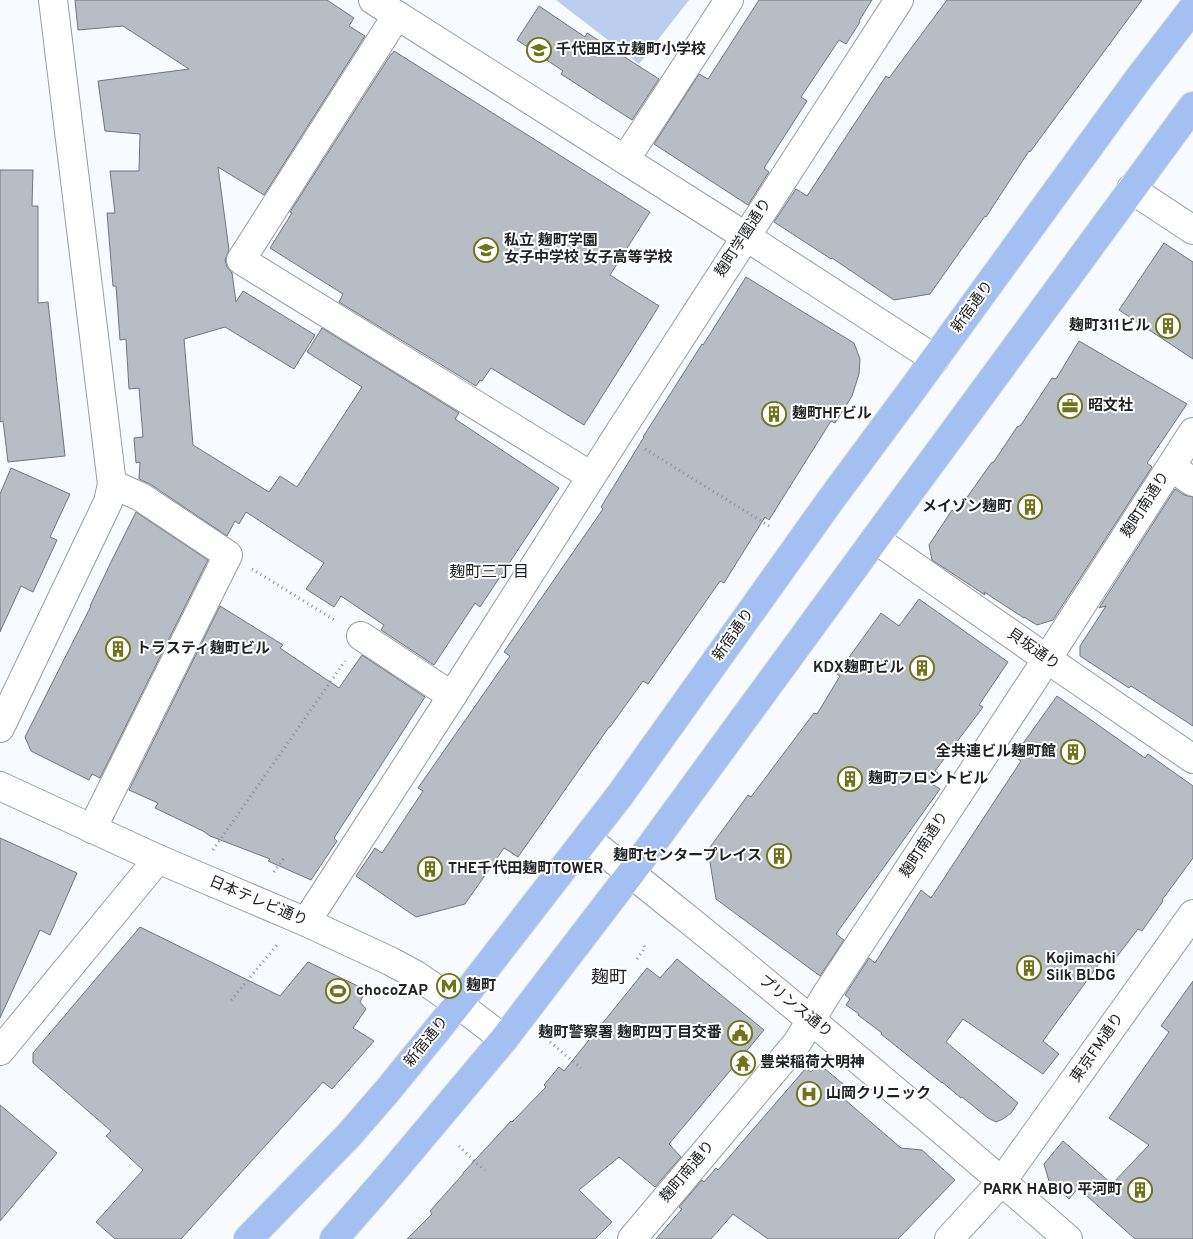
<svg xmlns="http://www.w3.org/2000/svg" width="1193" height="1239" font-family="Overpass,'Noto Sans JP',sans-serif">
<rect width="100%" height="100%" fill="#f7faff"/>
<!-- pitch -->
<path fill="#bbcef0" d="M556 0H689L639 64Z"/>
<!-- building -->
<g fill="#b8bcc4" stroke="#71757c">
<path d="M75 0H327L354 18 349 26 365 36 264 195 218 167 229 250 225 260 227 267 232 273 236 302 243 291 315 335 294 369 225 327 184 339 193 445 269 492 280 476 297 487 362 387 307 352 322 328 459 413 455 419 559 488 480 607 475 603 434 665 381 630 384 625 341 596 334 607 306 589 324 563 246 512 239 524 235 521 227 536 150 484 139 479 140 462 136 463 134 438 143 437 139 388 129 389 126 339 120 340 116 286H113L107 213H115L110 171H139L140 134 105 131 98 81 189 69 123 26 78 30Z"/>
<path d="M759 0H872L859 21 860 22 846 44 839 40 801 97 807 101 764 168 769 172 748 205 654 144 699 74 708 79Z"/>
<path d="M947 0H1142L1030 152 1029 151 986 217 985 216 930 294 894 300 832 258 831 259 774 222 796 189 807 196 886 76 889 78Z"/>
<path d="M539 6 585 37 587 33 659 79 632 120 561 74 563 71 517 40Z"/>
<path d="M394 51 650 212 610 275 659 306 584 425 491 368 482 381 480 380 476 386 339 302 343 294 270 248 292 213 290 212 391 54H392Z"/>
<path d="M0 170H33L32 206H38V303L48 302 65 456 8 462 3 421 0 422Z"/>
<path d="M1164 243 1193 262V359L1119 310Z"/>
<path d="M746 277 854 343 860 359 859 374 852 396 835 423 831 421 769 520 765 517 724 583 720 581 648 684 643 681 610 727H609L518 857 504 848 465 904 416 917 356 876 375 848 382 853 423 791 418 788 510 656 504 652 603 509 601 507 644 437H643L702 344 703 345Z"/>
<path d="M1079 341 1187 404 1147 463 1152 467 1053 620 1037 625 1024 617V618L984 592 985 595 932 560 929 545 952 510 956 513 992 462 993 463 1017 427 1021 425 1052 378 1056 379Z"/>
<path d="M11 468 70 494 50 537 57 540 33 592 21 586 0 632V494Z"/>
<path d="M1175 489 1184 495 1193 497V726L1131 686 1129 688 1080 656V646L1106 606 1099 608Z"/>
<path d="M136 512 208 560 100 778 92 774 89 780 31 751 25 737 91 606H90L113 558Z"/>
<path d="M919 599 1008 662 979 705 983 707 935 771 938 773 932 784 940 789 836 934 844 940 820 976 716 899 708 850 748 795 751 797 814 713 817 714 840 676 837 674 881 613 899 626Z"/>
<path d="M220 606 283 645 280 648 339 688 362 655 425 697 334 838 337 841 311 880 268 861 270 859 210 836 203 831 155 808 158 803 129 790Z"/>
<path d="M1057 696 1145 758 1148 754 1193 786V858L1162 900 1163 901 1142 931 1138 929 1112 963 1104 957 1043 1041 1059 1054 1043 1074 963 1019 946 1042 1018 1103 1011 1113 1003 1119 996 1122 988 1118 962 1097 961 1098 942 1082V1083L881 1034 882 1033 858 1015 859 1014 846 1005 850 999 845 995 869 958 875 963 921 890 931 898 1021 761 1014 756Z"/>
<path d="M0 838 77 873 50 935 40 930 0 1018Z"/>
<path d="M140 927 280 996 308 962 366 990 360 1002 366 1009 353 1028 374 1041 332 1089 323 1082 181 1239H115L96 1222 143 1170 106 1136 111 1131 33 1063V1053Z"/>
<path d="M677 959 764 1030 669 1144 681 1157 655 1187 619 1157 579 1190 612 1222 595 1239H407L432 1214 430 1211 464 1173H463L511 1121 512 1122 546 1087 544 1085 559 1067 564 1071 647 968 660 978Z"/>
<path d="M1193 981V1239H1135L1078 1188 1069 1199 1049 1181 1044 1164 1063 1141 1112 1184 1149 1145 1109 1118 1169 1032 1161 1026Z"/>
<path d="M819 1064 843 1084 836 1092 901 1148 922 1150 955 1180 898 1239H768L733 1214 711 1239H656L682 1209 679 1207 702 1180 704 1182 716 1168 718 1170 806 1068 811 1072Z"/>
<path d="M0 1105 57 1153 0 1221Z"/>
</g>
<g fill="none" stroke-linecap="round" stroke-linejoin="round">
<defs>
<g id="minor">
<path d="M373 0 745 236 935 359"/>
<path d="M397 15 241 260 591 476"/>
<path d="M625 160 729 0"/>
<path d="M1131 189 1193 230"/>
<path d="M1171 467 1193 482"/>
<path d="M875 539 1047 659 1193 759"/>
<path d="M361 636 452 696"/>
<path d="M0 728 108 502 112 484 53 0"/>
<path d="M0 786 158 859 306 922 390 961 416 975 458 1004 504 1039"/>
<path d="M92 829 228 555 141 497 112 484"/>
<path d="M587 839C634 875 680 913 726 950 842 1045 956 1141 1068 1239"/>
<path d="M306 922 452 696 619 433 899 0"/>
<path d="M0 1051 158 859"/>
<path d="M632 1239 797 1043 826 995 1047 659 1193 432"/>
<path d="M949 1239 1002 1181 1193 914"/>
</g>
<g id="highway">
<path d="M248 1239 349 1135 388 1090 458 1004 620 795 832 498 912 390 1139 78 1193 8"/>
<path d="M334 1239 394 1170 504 1039 631 873 875 539 1193 106"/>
</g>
</defs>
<!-- minor casing -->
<use href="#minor" stroke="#979ba3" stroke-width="30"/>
<!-- highway casing -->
<use href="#highway" stroke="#d7d7d8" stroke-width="30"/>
<!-- path -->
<g stroke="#8b8d91" stroke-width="3" stroke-dasharray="1 4" stroke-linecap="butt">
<path d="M645 449 769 526"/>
<path d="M252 569 336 621"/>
<path d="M213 850 345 661"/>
<path d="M274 872 284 858"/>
<path d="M637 959 645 948 643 942"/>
<path d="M231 1000 277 945"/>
<path d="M550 1042 581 1068"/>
<path d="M459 1146 474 1161 485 1170"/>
</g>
<!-- minor -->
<use href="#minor" stroke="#fff" stroke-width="28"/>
<!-- highway -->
<use href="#highway" stroke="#a4c0f2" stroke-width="28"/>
</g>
<!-- icons -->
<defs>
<symbol id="school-ring" viewBox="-11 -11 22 22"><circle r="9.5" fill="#fff" stroke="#6f731a" stroke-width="1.5"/><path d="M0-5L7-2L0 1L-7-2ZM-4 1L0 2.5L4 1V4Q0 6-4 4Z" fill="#6f731a"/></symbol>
<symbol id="building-ring" viewBox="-11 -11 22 22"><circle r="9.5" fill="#fff" stroke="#6f731a" stroke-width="1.5"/><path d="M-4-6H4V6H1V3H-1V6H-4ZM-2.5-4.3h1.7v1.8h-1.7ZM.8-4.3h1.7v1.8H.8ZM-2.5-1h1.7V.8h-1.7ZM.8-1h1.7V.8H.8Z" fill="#6f731a"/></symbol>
<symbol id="office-ring" viewBox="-11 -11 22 22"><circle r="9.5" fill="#fff" stroke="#6f731a" stroke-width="1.5"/><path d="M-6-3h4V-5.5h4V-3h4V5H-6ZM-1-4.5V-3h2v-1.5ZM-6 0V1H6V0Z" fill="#6f731a"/></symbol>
<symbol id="metro-ring" viewBox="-11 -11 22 22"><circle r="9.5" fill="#fff" stroke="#6f731a" stroke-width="1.5"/><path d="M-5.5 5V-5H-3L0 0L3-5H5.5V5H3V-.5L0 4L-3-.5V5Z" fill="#6f731a"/></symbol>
<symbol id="stadium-ring" viewBox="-11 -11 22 22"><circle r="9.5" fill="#fff" stroke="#6f731a" stroke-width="1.5"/><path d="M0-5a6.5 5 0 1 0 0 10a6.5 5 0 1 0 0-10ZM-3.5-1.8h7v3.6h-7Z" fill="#6f731a"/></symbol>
<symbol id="civic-ring" viewBox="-11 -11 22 22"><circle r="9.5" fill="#fff" stroke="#6f731a" stroke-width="1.5"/><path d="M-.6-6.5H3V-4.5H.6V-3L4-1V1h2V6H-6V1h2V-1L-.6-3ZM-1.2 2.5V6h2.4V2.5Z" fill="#6f731a"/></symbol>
<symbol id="temple-ring" viewBox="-11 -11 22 22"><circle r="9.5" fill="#fff" stroke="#6f731a" stroke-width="1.5"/><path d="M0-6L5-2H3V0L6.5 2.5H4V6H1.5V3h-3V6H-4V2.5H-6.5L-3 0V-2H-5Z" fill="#6f731a"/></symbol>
<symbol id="hospital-ring" viewBox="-11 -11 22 22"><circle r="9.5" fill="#fff" stroke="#6f731a" stroke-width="1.5"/><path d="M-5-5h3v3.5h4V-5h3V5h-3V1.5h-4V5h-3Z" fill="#6f731a"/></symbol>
</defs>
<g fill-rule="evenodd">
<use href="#school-ring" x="525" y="36" width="28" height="28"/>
<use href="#school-ring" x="472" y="236" width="28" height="28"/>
<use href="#building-ring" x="1154" y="312" width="28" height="28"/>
<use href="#office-ring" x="1056" y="392" width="28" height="28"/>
<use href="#building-ring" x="760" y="400" width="28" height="28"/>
<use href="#building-ring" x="1016" y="493" width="28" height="28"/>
<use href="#building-ring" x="104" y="635" width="28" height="28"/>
<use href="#building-ring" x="908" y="654" width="28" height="28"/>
<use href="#building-ring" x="1059" y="738" width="28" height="28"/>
<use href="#building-ring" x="836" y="765" width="28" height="28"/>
<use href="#building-ring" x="765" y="842" width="28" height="28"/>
<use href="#building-ring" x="416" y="855" width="28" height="28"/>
<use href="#building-ring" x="1015" y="954" width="28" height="28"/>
<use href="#metro-ring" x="435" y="972" width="28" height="28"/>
<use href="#stadium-ring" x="324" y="977" width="28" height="28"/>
<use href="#civic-ring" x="726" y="1019" width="28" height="28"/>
<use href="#temple-ring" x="729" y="1049" width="28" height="28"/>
<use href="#hospital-ring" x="795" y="1080" width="28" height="28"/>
<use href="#building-ring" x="1126" y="1176" width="28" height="28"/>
</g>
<g text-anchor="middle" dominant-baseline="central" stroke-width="4" stroke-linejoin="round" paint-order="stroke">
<!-- poi labels -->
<g font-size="15" font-weight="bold" fill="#202224" stroke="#fff" text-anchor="start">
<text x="556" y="50">千代田区立麹町小学校</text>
<text x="504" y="241">私立 麹町学園<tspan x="504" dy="17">女子中学校 女子高等学校</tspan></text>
<text x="1150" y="326" text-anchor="end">麹町311ビル</text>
<text x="1088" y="406">昭文社</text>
<text x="792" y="414">麹町HFビル</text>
<text x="1012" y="507" text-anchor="end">メイゾン麹町</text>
<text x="136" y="649">トラスティ麹町ビル</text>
<text x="904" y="668" text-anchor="end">KDX麹町ビル</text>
<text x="1056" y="752" text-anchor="end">全共連ビル麹町館</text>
<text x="868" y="779">麹町フロントビル</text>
<text x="762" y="856" text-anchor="end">麹町センタープレイス</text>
<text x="448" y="869">THE千代田麹町TOWER</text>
<text x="1046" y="959">Kojimachi<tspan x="1046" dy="17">Silk BLDG</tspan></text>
<text x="466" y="986">麹町</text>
<text x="356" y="991">chocoZAP</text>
<text x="722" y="1033" text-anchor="end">麹町警察署 麹町四丁目交番</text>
<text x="760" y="1063">豊栄稲荷大明神</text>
<text x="826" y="1094">山岡クリニック</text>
<text x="1122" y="1190" text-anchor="end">PARK HABIO 平河町</text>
</g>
<!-- street labels -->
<g font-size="15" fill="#202224" stroke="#fff">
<text transform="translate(744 238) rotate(-57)">麹町学園通り</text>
<text transform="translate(973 307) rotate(-54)">新宿通り</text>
<text transform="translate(1146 505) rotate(-57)">麹町南通り</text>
<text transform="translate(734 635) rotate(-55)">新宿通り</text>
<text transform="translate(1033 650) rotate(35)">貝坂通り</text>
<text transform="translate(925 845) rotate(-57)">麹町南通り</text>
<text transform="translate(258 902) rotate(23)">日本テレビ通り</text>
<text transform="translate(795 1007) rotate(39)">プリンス通り</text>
<text transform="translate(427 1042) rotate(-51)">新宿通り</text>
<text transform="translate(1098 1048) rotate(-55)">東京FM通り</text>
<text transform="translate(688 1172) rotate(-50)">麹町南通り</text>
</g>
<!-- neighbourhood labels -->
<g font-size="16" fill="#202224" stroke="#fff">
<text x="489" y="573">麹町三丁目</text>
</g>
<!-- quarter labels -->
<g font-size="18" fill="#202224" stroke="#fff">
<text x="609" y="978">麹町</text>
</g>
</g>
</svg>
